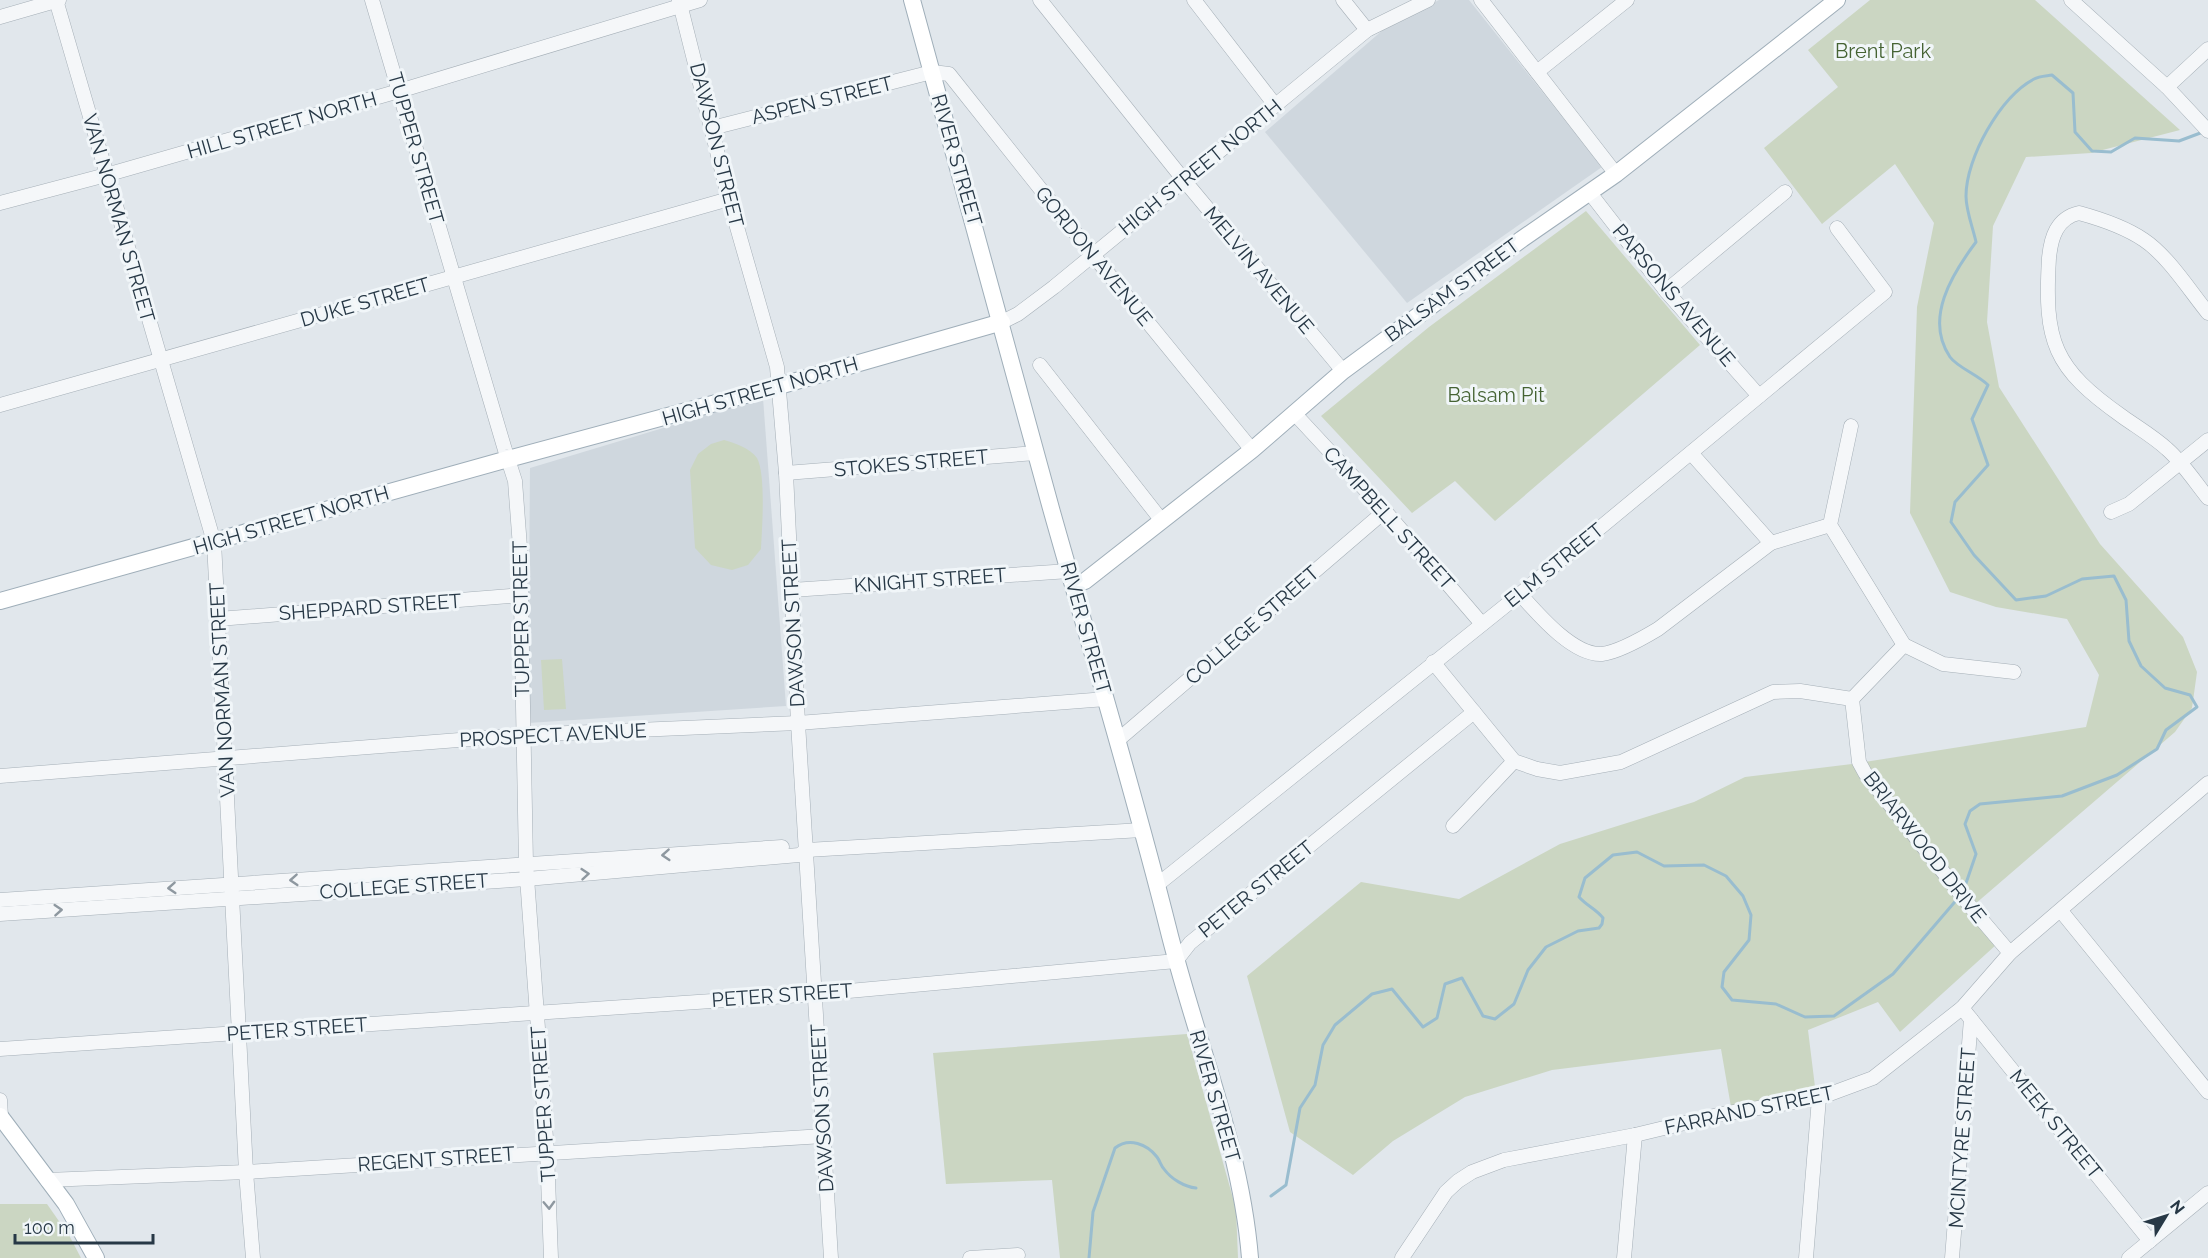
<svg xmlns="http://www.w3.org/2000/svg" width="2208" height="1258" font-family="Raleway,sans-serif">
<rect width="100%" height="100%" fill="#e1e7ec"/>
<!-- built -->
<g fill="#cfd7de">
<path d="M1439 0H1469L1602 167 1407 303 1265 132 1384 29Z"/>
<path d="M763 398 786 706 528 723 530 468Z"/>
</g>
<!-- green -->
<g fill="#cbd6c2">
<path d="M1870 0H2035L2180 130 2091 153 2026 157 1993 226 1987 322 1999 387 2100 544 2183 637 2197 672 2192 708 2175 732 1967 911 1997 944 1900 1032 1878 1002 1808 1030 1816 1095 1731 1107 1721 1049 1552 1070 1465 1097 1393 1141 1353 1175 1290 1132 1247 976 1361 882 1459 899 1560 844 1694 802 1745 777 1852 764 2086 727 2099 675 2067 619 1996 607 1950 592 1910 513 1917 307 1934 223 1895 164 1822 224 1764 148 1838 87 1808 50Z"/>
<path d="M1586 211 1700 345 1495 521 1455 481 1412 513 1321 416 1429 327Z"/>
<path d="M724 440C735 443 750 448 757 458 766 474 762 530 761 549L748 565 732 570 711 565 695 548 690 470 698 454 711 444Z"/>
<path d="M562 659 566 709 544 710 541 660Z"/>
<path d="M1187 1034 1236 1209 1238 1258H1060L1052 1180 946 1184 933 1053Z"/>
<path d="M0 1204H47L70 1237 81 1258H0Z"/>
</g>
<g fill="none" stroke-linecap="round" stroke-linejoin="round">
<!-- stream -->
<g stroke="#99bdcf" stroke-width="3">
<path d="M1964 889 1976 854 1965 824 1970 811 1980 804 2062 796 2117 775 2157 749 2166 730 2197 707 2190 695 2165 688 2141 666 2129 641 2126 600 2114 576 2082 579 2046 596 2016 600 1974 555 1951 522 1955 502 1988 465 1972 419 1988 385C1978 375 1957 367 1950 357 1924 319 1952 274 1976 242 1973 228 1966 211 1966 196 1966 158 2000 97 2034 79 2039 76 2046 76 2052 75L2073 93 2075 132 2092 151 2111 152 2135 138 2179 141 2203 132"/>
<path d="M1271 1196 1286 1185 1300 1108 1315 1085 1323 1045 1335 1025 1372 994 1392 989 1423 1027 1437 1018 1445 984 1462 978 1483 1016 1495 1019 1514 1004 1528 970 1546 947 1578 931 1599 928 1602 924 1603 918C1596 909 1587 906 1579 897L1585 878 1613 855 1637 852 1664 866 1704 865 1726 876 1743 896 1751 915 1749 940 1724 972 1722 987 1732 1000 1776 1004 1805 1017 1834 1016 1893 974 1959 897"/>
<path d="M1089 1258 1093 1212 1115 1148C1129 1137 1147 1144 1157 1157 1160 1161 1161 1166 1164 1169 1171 1179 1185 1187 1196 1188"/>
</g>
<defs>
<g id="minor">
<path d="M56 0 214 542 246 1172 253 1258"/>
<path d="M372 0 505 450 515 481 520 547 526 864 547 1152 551 1258"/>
<path d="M679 0 729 199 777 367 786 473 798 723 831 1258"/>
<path d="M1040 0 1183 179 1343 371"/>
<path d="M1194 0 1275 105"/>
<path d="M1343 0 1367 30"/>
<path d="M1481 0 1616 174"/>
<path d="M2071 0 2167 87 2208 131"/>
<path d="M0 17 59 0"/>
<path d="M1537 72 1627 0"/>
<path d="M2167 87 2208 49"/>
<path d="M712 128 932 72 949 74 1093 255 1252 450"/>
<path d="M1590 193 1666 291 1759 396"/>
<path d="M0 203 106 175 399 91 700 0"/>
<path d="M1666 291 1785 192"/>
<path d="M2208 313C2190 291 2168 256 2144 240 2125 227 2101 219 2079 213 2057 218 2051 237 2049 258 2044 342 2053 368 2123 417 2137 427 2154 437 2167 449 2183 463 2195 482 2208 498"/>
<path d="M1002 322 1018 314 1054 287 1367 30 1428 0"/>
<path d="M1040 365 1162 521"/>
<path d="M0 405 729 199"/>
<path d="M1294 413 1385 511 1482 624"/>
<path d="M1851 426 1830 525 1904 645 1943 664 2014 672"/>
<path d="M1691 453 1771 543"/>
<path d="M786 473 1036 453"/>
<path d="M2111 512 2129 504 2208 440"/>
<path d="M792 590 1069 571"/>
<path d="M1520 594C1537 613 1573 656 1602 654 1619 652 1643 638 1658 629L1771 543 1830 525"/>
<path d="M218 619 522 595"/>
<path d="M1433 662 1514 761 1537 769 1560 773 1621 762 1773 692 1800 691 1852 699"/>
<path d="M1852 699 1859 762 1865 773 1970 906 2010 953"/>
<path d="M1852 699 1904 645"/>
<path d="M1118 740 1385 511"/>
<path d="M0 776 522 735 798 723 1106 699"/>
<path d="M1453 826 1514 761"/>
<path d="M1157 885 1520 594 1885 292 1837 228"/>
<path d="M0 900 782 847"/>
<path d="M2061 911 2208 1092"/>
<path d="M0 914 527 879 799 855 807 850 1142 830"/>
<path d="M1962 1008 2150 1241"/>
<path d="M0 1049 816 994 1176 961 1190 943 1474 712"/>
<path d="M0 1100 1 1117"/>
<path d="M47 1180 246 1172 824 1136"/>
<path d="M970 1258 1018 1255"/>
<path d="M1402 1258 1446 1192 1458 1181 1472 1172 1504 1160 1635 1135 1722 1114 1819 1098 1873 1078 1962 1008 2010 953 2208 783"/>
<path d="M1624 1258 1635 1135"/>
<path d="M1806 1258 1819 1098"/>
<path d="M1952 1258 1971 1019"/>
<path d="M2129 1258 2208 1193"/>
</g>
<g id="major">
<path d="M912 0C960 170 1005 341 1052 512 1091 650 1133 788 1168 928 1195 1038 1241 1145 1250 1258"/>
<path d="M1073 585 1085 581 1252 450 1343 371 1522 239 1616 174 1837 0"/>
<path d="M0 601 508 459 779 386 1002 322"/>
<path d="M0 1116 66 1204 96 1258"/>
</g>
</defs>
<!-- minor casing -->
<use href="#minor" stroke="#a5afb7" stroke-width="15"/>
<!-- major casing -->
<use href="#major" stroke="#9faeb9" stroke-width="18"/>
<!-- minor -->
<use href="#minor" stroke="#f5f7f9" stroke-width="14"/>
<!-- major -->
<use href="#major" stroke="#fff" stroke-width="16"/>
</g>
<!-- one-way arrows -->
<defs><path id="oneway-chevron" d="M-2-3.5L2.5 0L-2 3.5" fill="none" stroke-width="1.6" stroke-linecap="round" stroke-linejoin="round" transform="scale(1.5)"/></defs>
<g stroke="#8e98a0">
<use href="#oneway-chevron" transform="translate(666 855) rotate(176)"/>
<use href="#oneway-chevron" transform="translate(585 874) rotate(-5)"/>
<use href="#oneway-chevron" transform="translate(294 880) rotate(176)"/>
<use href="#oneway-chevron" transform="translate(172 888) rotate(176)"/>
<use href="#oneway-chevron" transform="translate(58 910) rotate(-4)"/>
<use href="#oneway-chevron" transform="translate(549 1205) rotate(88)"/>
</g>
<g text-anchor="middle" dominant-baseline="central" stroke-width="6" stroke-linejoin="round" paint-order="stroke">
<!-- park labels -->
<g font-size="20" fill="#456333" stroke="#f1f6f9">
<text x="1883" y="51">Brent Park</text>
<text x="1496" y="395">Balsam Pit</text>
</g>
<!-- street labels -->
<g font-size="20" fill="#273846" stroke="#f1f6f9">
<text transform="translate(822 100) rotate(-14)">ASPEN STREET</text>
<text transform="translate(282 125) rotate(-16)">HILL STREET NORTH</text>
<text transform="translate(717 145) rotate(76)">DAWSON STREET</text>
<text transform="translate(416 148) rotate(74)">TUPPER STREET</text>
<text transform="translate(957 160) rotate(74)">RIVER STREET</text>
<text transform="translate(1200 167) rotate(-39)">HIGH STREET NORTH</text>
<text transform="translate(119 218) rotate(74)">VAN NORMAN STREET</text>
<text transform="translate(1094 256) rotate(51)">GORDON AVENUE</text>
<text transform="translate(1259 270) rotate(50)">MELVIN AVENUE</text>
<text transform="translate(1452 290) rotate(-36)">BALSAM STREET</text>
<text transform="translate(1674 295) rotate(50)">PARSONS AVENUE</text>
<text transform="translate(365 302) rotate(-16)">DUKE STREET</text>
<text transform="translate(760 391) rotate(-16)">HIGH STREET NORTH</text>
<text transform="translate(911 463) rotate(-5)">STOKES STREET</text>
<text transform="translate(1389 518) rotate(48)">CAMPBELL STREET</text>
<text transform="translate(291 520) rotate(-16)">HIGH STREET NORTH</text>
<text transform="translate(1554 565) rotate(-39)">ELM STREET</text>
<text transform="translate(930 580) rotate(-4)">KNIGHT STREET</text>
<text transform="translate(370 607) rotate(-4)">SHEPPARD STREET</text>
<text transform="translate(521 619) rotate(-91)">TUPPER STREET</text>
<text transform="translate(793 623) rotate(-93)">DAWSON STREET</text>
<text transform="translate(1252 625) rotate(-41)">COLLEGE STREET</text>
<text transform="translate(1086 628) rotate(74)">RIVER STREET</text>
<text transform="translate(222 690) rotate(-93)">VAN NORMAN STREET</text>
<text transform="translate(553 735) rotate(-3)">PROSPECT AVENUE</text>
<text transform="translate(1925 847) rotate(52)">BRIARWOOD DRIVE</text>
<text transform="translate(404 886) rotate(-4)">COLLEGE STREET</text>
<text transform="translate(1256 889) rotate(-39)">PETER STREET</text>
<text transform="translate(782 995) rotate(-4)">PETER STREET</text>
<text transform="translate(297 1029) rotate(-4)">PETER STREET</text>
<text transform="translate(1215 1096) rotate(74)">RIVER STREET</text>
<text transform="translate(543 1104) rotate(-94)">TUPPER STREET</text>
<text transform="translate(822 1108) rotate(-93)">DAWSON STREET</text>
<text transform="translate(1749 1110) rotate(-12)">FARRAND STREET</text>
<text transform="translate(2056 1124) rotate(51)">MEEK STREET</text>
<text transform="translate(1962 1138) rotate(-86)">MCINTYRE STREET</text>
<text transform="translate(436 1159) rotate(-4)">REGENT STREET</text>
</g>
</g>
<!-- north arrow -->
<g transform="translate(2166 1216) rotate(52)" stroke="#f1f6f9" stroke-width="4.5" paint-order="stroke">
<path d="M0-4.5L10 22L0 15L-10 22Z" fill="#273846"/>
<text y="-9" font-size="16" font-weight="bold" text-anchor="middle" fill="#273846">N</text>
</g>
<!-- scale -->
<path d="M15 1234v9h138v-9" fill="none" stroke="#273846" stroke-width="3"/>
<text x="24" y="1234" font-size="18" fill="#273846" stroke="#f1f6f9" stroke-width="4.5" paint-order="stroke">100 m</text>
</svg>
